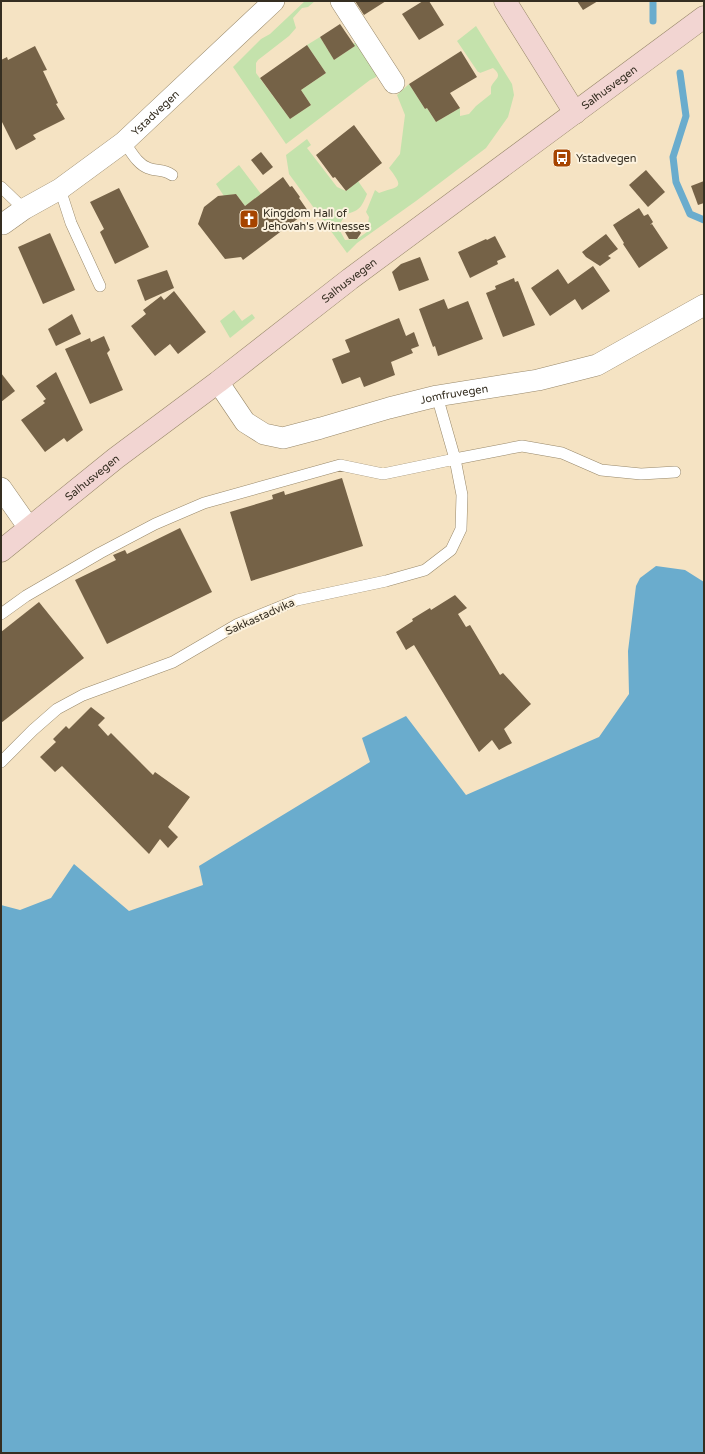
<svg xmlns="http://www.w3.org/2000/svg" width="705" height="1454" font-family="'Varela Round',sans-serif">
<rect width="100%" height="100%" fill="#f5e3c3"/>
<!-- green -->
<g fill="#c4e2ac">
<path d="M305 1H315L308 7 302 8 293 18 296 28 289 36 258 60 256 63V73L290 119 311 105 301 90 326 73 307 45 320 37 334 60 355 46 353 44 356 42 377 75 376 77 370 80 286 144 233 67 261 39 270 34Z"/>
<path d="M476 26 512 84 514 95 508 117 486 148 416 201 357 243 347 253 289 174 286 155 307 139 311 145 307 148 337 187 346 191 358 181 367 194C362 206 360 211 346 214L338 227 345 240 357 239 367 232 369 217 366 212 375 190 379 193C398 186 406 190 389 168L400 154 405 115 397 95 409 84 425 109 427 108 436 122 460 108V116L469 114 476 106 491 94C491 92 491 90 491 87 494 79 504 77 493 68L480 73 479 72H478L457 41Z"/>
<path d="M239 165 261 194 245 206 236 194 224 196 216 184Z"/>
<path d="M234 310 242 321 252 314 255 318 230 338 220 321Z"/>
</g>
<!-- water -->
<path fill="#6aaccd" d="M656 566 685 570 704 582V1453H1V905L20 910 51 898 74 864 129 911 203 885 199 866 370 762 362 738 406 716 466 795 599 737 629 694 628 651 636 586 640 578Z"/>
<g fill="none" stroke-linecap="round" stroke-linejoin="round">
<!-- stream -->
<g stroke="#6aaccd" stroke-width="7">
<path d="M653 1V21"/>
<path d="M680 73 686 116 673 157 676 182 690 214 704 220"/>
</g>
</g>
<!-- building -->
<g fill="#756247">
<path d="M355 1H386L364 15Z"/>
<path d="M423 1H429L444 25 419 40 402 14Z"/>
<path d="M577 1H598L583 10Z"/>
<path d="M340 24 355 46 334 60 320 37Z"/>
<path d="M307 45 326 73 301 90 311 105 290 119 260 78Z"/>
<path d="M35 46 47 70 43 71 58 103 56 104 65 119 33 135 36 139 16 150 1 120V60L7 57 8 60Z"/>
<path d="M461 51 477 77 450 93 460 108 436 122 427 108 425 109 409 84Z"/>
<path d="M354 125 382 163 346 191 335 177 333 178 316 155Z"/>
<path d="M261 152 273 167 263 175 251 160Z"/>
<path d="M646 170 665 192 648 207 629 185Z"/>
<path d="M283 177 290 187 292 186 300 197 299 198 308 211 243 260 241 257 225 259 198 224 204 207 218 196 236 194 245 206Z"/>
<path d="M704 181V203L698 205 691 186Z"/>
<path d="M119 188 149 247 115 264 100 232 104 229 90 202Z"/>
<path d="M639 208 644 216 648 214 653 222 650 225 652 224 668 248 639 268 623 244 624 243 613 225Z"/>
<path d="M350 225H357L361 233 357 239H349L345 232Z"/>
<path d="M50 233 75 290 43 304 18 247Z"/>
<path d="M606 234 618 249 608 256 611 258 600 266 586 257 582 252Z"/>
<path d="M495 236 506 257 497 261 498 264 470 278 458 252 486 239 487 240Z"/>
<path d="M420 257 429 280 399 291 392 272 401 264Z"/>
<path d="M593 266 610 291 582 310 575 299 550 316 531 288 558 269 568 284Z"/>
<path d="M167 270 174 288 145 301 137 280Z"/>
<path d="M514 278 515 282 518 281 535 325 503 337 486 293 496 289 495 286Z"/>
<path d="M174 291 206 332 178 354 170 344 155 356 131 326 146 314 143 310 161 296 164 300Z"/>
<path d="M444 299 448 309 468 301 483 339 438 356 435 346 433 347 419 309Z"/>
<path d="M72 314 81 334 56 346 48 329Z"/>
<path d="M399 318 406 336 414 332 419 346 411 349 413 353 391 362 395 375 364 387 360 377 342 384 332 359 350 352 345 340Z"/>
<path d="M104 336 110 350 107 353 123 390 90 404 65 349 90 338 91 342Z"/>
<path d="M56 372 83 430 67 442 64 438 45 452 21 420 45 403 43 401 46 399 36 386Z"/>
<path d="M1 373 15 391 1 402Z"/>
<path d="M342 478 363 546 251 581 230 512 273 499 272 495 284 491 285 495Z"/>
<path d="M180 528 212 592 107 644 75 580 116 560 113 555 125 550 127 554Z"/>
<path d="M455 595 467 608 458 614 466 627 470 625 500 675 503 673 531 704 504 729 512 743 499 750 492 740 479 752 414 645 406 650 396 632 413 621 412 619 430 608 431 610Z"/>
<path d="M39 602 84 658 1 723V632Z"/>
<path d="M91 707 105 718 98 725 108 736 111 733 153 775 155 772 190 797 168 827 178 837 168 848 160 839 149 854 62 766 55 772 40 757 56 742 53 739 66 726 69 729Z"/>
</g>
<g fill="none" stroke-linecap="round" stroke-linejoin="round">
<defs>
<g id="lane">
<path d="M124 142C131 151 137 164 148 168 157 172 163 168 172 175"/>
<path d="M1 187 24 209"/>
<path d="M60 189 71 223 100 286"/>
<path d="M437 396 455 459 522 446 562 453 601 470 641 474 675 472"/>
<path d="M1 614 26 596 100 553 155 524 204 503 340 465 383 474 455 459 462 495 461 529 451 550 425 570 386 581 297 600 238 624 173 662 83 695 57 709 33 730 1 762"/>
</g>
<g id="street">
<path d="M341 1 394 83"/>
<path id="s1" d="M3 224 24 209 60 189 124 142 274 1"/>
<path id="s2" d="M218 382 245 422 264 434 283 438 321 428 389 408 437 396 538 380 597 365 704 305"/>
<path d="M1 488 29 528"/>
</g>
<g id="secondary">
<path d="M505 1 575 113"/>
<path id="s3" d="M1 551 116 458 218 382 350 279 704 17"/>
</g>
</defs>
<!-- lane casing -->
<use href="#lane" stroke="#98886a" stroke-width="12"/>
<!-- street casing -->
<use href="#street" stroke="#98886a" stroke-width="22"/>
<!-- secondary casing -->
<use href="#secondary" stroke="#98886a" stroke-width="23"/>
<!-- lane -->
<use href="#lane" stroke="#fff" stroke-width="11"/>
<!-- street -->
<use href="#street" stroke="#fff" stroke-width="21"/>
<!-- secondary -->
<use href="#secondary" stroke="#f2d5d2" stroke-width="22"/>
</g>
<!-- icons -->
<defs>
<symbol id="bus-square" viewBox="-11 -11 22 22"><rect x="-9" y="-9" width="18" height="18" rx="4" fill="#a64400" stroke="#fcf2de"/><path d="M-5-6H5V4H4V6H2V4H-2V6H-4V4H-5ZM-3.5-4V0h7V-4ZM-3.5 1.2v1.5H-2V1.2ZM2 1.2v1.5H3.5V1.2Z" fill="#fff"/></symbol>
<symbol id="church-square" viewBox="-11 -11 22 22"><rect x="-9" y="-9" width="18" height="18" rx="4" fill="#a64400" stroke="#fcf2de"/><path d="M-1.2-6h2.4v3.5h3.3v2.4h-3.3V6h-2.4V-.1h-3.3v-2.4h3.3Z" fill="#fff"/></symbol>
</defs>
<g fill-rule="evenodd">
<use href="#bus-square" x="551" y="147" width="22" height="22"/>
<use href="#church-square" x="238" y="208" width="22" height="22"/>
</g>
<g text-anchor="middle" dominant-baseline="central" stroke-width="4" stroke-linejoin="round" paint-order="stroke">
<!-- street labels -->
<g font-size="11" fill="#352e21" stroke="#fcf2de">
<text stroke="none"><textPath href="#s3" startOffset="765">Salhusvegen</textPath></text>
<text stroke="none"><textPath href="#s1" startOffset="189">Ystadvegen</textPath></text>
<text stroke="none"><textPath href="#s3" startOffset="441">Salhusvegen</textPath></text>
<text stroke="none"><textPath href="#s2" startOffset="267">Jomfruvegen</textPath></text>
<text stroke="none"><textPath href="#s3" startOffset="117">Salhusvegen</textPath></text>
<text transform="translate(260 617) rotate(-24)">Sakkastadvika</text>
</g>
<!-- poi labels -->
<g font-size="11" fill="#352e21" stroke="#fcf2de" text-anchor="start">
<text x="576" y="158">Ystadvegen</text>
<text x="263" y="213">Kingdom Hall of<tspan x="263" dy="13">Jehovah's Witnesses</tspan></text>
</g>
</g>
<!-- border -->
<rect width="705" height="1454" fill="none" stroke="#352e21" stroke-width="4"/>
</svg>
